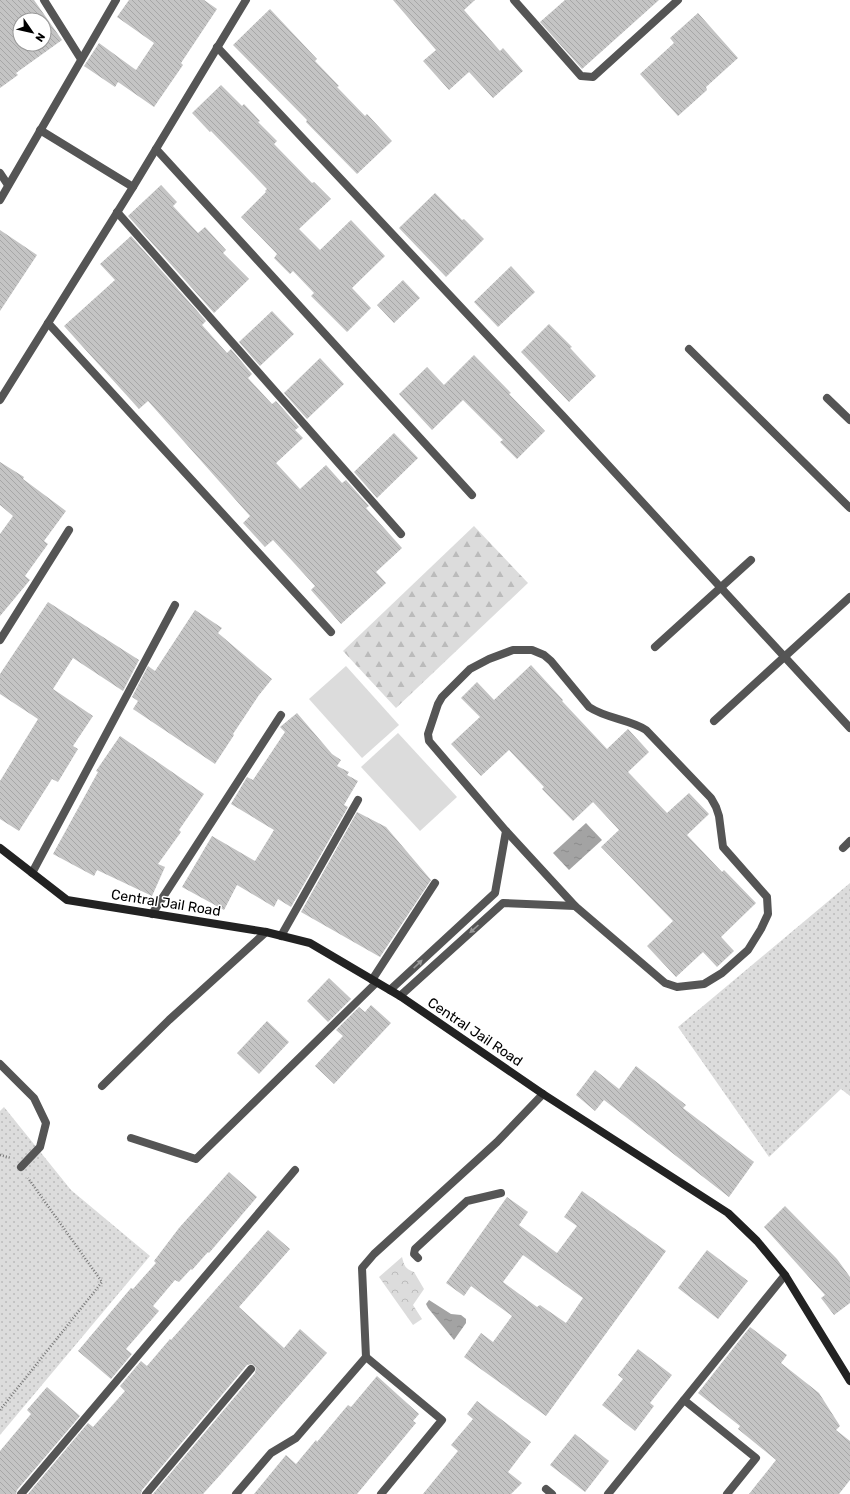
<svg xmlns="http://www.w3.org/2000/svg" width="850" height="1494" font-family="Rubik,sans-serif">
<defs>
<pattern id="grass-dots" width="8" height="8" patternUnits="userSpaceOnUse"><rect width="8" height="8" fill="#dcdcdc"/><path d="M2 2h.1M6 6h.1" fill="none" stroke="#bbb" stroke-width="1.8" stroke-linecap="round"/></pattern>
<pattern id="forest-firs" width="22" height="20" patternUnits="userSpaceOnUse"><rect width="22" height="20" fill="#dcdcdc"/><path d="M5 1l3.5 6h-7zM16 11l3.5 6h-7z" fill="#bbb"/></pattern>
<pattern id="park-crowns" width="20" height="18" patternUnits="userSpaceOnUse"><rect width="20" height="18" fill="#dcdcdc"/><path d="M2 6a3 3 0 1 1 6 0M12 15a3 3 0 1 1 6 0" fill="none" stroke="#bbb"/></pattern>
<pattern id="water-ripples" width="26" height="14" patternUnits="userSpaceOnUse"><rect width="26" height="14" fill="#a3a3a3"/><path d="M2 4q2-2 4 0t4 0M15 11q2-2 4 0t4 0" fill="none" stroke="#8b8b8b"/></pattern>
<pattern id="building-back-hatch" width="6" height="6" patternUnits="userSpaceOnUse"><rect width="6" height="6" fill="#c4c4c4"/><path d="M-1 5l2 2M0 0l6 6M5-1l2 2" fill="none" stroke="#a7a7a7"/></pattern>
</defs>
<rect width="100%" height="100%" fill="#fff"/>
<!-- grass -->
<g fill="url(#grass-dots)">
<path d="M850 883V1096L841 1089 769 1157 678 1027Z"/>
<path d="M4 1107 71 1190 150 1256 0 1435V1111Z"/>
</g>
<!-- forest -->
<path fill="url(#forest-firs)" d="M474 526 528 583 396 708 343 651Z"/>
<!-- park -->
<path fill="url(#park-crowns)" d="M402 1257C404 1265 405 1269 414 1272L424 1289 413 1305 422 1319 413 1325 379 1277Z"/>
<!-- garden -->
<g fill="#dcdcdc">
<path d="M346 666 399 725 362 758 309 699Z"/>
<path d="M398 733 457 797 420 831 361 767Z"/>
</g>
<!-- water -->
<g fill="url(#water-ripples)">
<path d="M586 823 602 840 569 870 553 853Z"/>
<path d="M429 1300 451 1314 461 1315 466 1319V1323L454 1340 428 1308 426 1304Z"/>
</g>
<!-- building -->
<g fill="url(#building-back-hatch)" fill-rule="evenodd">
<path d="M0 0H34L62 40 16 73 18 75 0 88ZM20 20H44V44H20Z"/>
<path d="M129 0H204L217 9 181 63 183 65 154 107 118 82 115 87 84 66 99 43 136 70 154 43 117 17Z"/>
<path d="M393 0H475L464 10 500 51 503 48 523 71 493 98 469 72 449 90 423 61 436 50Z"/>
<path d="M565 0H659L582 69 540 22Z"/>
<path d="M270 9 317 59 315 61 339 86 337 87 365 116 367 114 392 141 357 174 306 122 307 120 233 45Z"/>
<path d="M698 13 738 58 706 87 707 90 678 116 640 74 674 43 670 38Z"/>
<path d="M221 85 242 106 244 104 260 121 258 122 277 141 274 144 312 183 314 182 331 199 299 229 320 250 351 220 385 256 353 287 352 288 371 308 347 332 311 296 314 293 293 271 290 274 274 258 277 254 241 217 266 192 265 191 267 189 211 131 210 132 192 113Z"/>
<path d="M161 185 177 202 173 206 198 233 205 227 226 250 223 253 249 279 214 313 128 216Z"/>
<path d="M435 193 462 220 464 219 484 239 446 277 399 228Z"/>
<path d="M0 230 37 255 0 311Z"/>
<path d="M131 236 206 321 202 325 227 353 231 349 252 374 248 378 272 404 276 401 299 427 295 430 303 438 276 463 300 489 326 465 342 483 346 480 369 506 366 508 402 548 376 572 386 583 341 624 311 590 315 586 273 540 265 547 243 523 250 516 148 401 139 409 64 326 115 280 100 264Z"/>
<path d="M511 266 535 292 498 327 474 302Z"/>
<path d="M403 280 420 298 394 323 377 305Z"/>
<path d="M272 311 294 334 260 366 239 342Z"/>
<path d="M549 324 572 347 570 348 596 376 569 402 521 352Z"/>
<path d="M474 355 511 393 509 394 545 431 517 459 500 442 503 440 463 400 432 430 399 394 427 367 444 385Z"/>
<path d="M320 358 344 384 307 419 284 393Z"/>
<path d="M394 433 418 458 377 498 354 472Z"/>
<path d="M0 462 24 477 23 479 66 511 44 541 48 544 25 576 30 580 0 616V534L13 516 0 505Z"/>
<path d="M48 602 139 660 123 691 73 658 53 689 93 716 73 746 78 749 58 782 52 779 19 831 0 819V781L38 719 0 694V674Z"/>
<path d="M195 610 222 628 218 633 272 679 259 695 233 734 234 735 215 764 133 709 138 701 132 697 148 666 155 671Z"/>
<path d="M531 665 563 700 562 701 607 749 628 729 649 752 628 772 667 813 689 793 709 814 687 835 722 872 724 870 756 903 721 937 734 951 717 967 703 952 676 977 647 946 673 921 601 847 619 830 593 802 573 821 542 789 544 787 509 750 481 776 451 744 480 717 461 698 477 682 494 700Z"/>
<path d="M297 713 332 754 341 760 337 766 349 772 347 775 358 781 344 805 348 807 291 907 278 899 274 907 237 885 224 910 182 887 212 836 255 861 274 830 231 804 247 777 253 780 285 732 280 727Z"/>
<path d="M120 736 204 794 179 830 181 832 158 864 165 867 152 896 97 870 94 876 53 854 98 772 96 771Z"/>
<path d="M357 812 386 827 431 880 380 957 301 912Z"/>
<path d="M329 978 351 999 328 1022 307 1001Z"/>
<path d="M371 1005 391 1023 334 1084 315 1066 343 1036 336 1030 359 1007 365 1012Z"/>
<path d="M267 1021 289 1042 259 1074 237 1053Z"/>
<path d="M636 1066 686 1105 683 1108 754 1162 729 1197 604 1100 595 1111 576 1095 595 1070 619 1089Z"/>
<path d="M229 1172 257 1197 209 1253 208 1252 192 1270 191 1269 179 1282 175 1280 153 1306 159 1311 126 1349 132 1354 111 1379 78 1351 131 1288 133 1289 156 1263 154 1261 179 1228Z"/>
<path d="M582 1191 666 1251 546 1416 464 1357 481 1333 493 1342 512 1316 471 1286 464 1296 446 1283 507 1197 528 1212 519 1225 557 1253 577 1226 564 1217ZM523 1255 583 1298 566 1323 540 1305 537 1307 503 1282Z"/>
<path d="M785 1206 837 1259 850 1277V1303L834 1315 821 1298 825 1295 764 1227Z"/>
<path d="M268 1230 290 1249 239 1307 284 1348 300 1329 327 1353 221 1474 203 1494H153L255 1373 256 1368 252 1364 247 1365 142 1490 141 1494H28L88 1423 93 1427 125 1391 120 1386 141 1361 147 1366 170 1339 171 1340Z"/>
<path d="M707 1250 748 1281 718 1319 678 1288Z"/>
<path d="M750 1327 787 1355 781 1363 819 1393 840 1426 836 1430 850 1441V1480L839 1494H749L776 1460 738 1429 740 1426 698 1393Z"/>
<path d="M638 1349 672 1375 650 1403 654 1406 635 1431 602 1405 623 1379 618 1375Z"/>
<path d="M377 1376 419 1414 413 1421 416 1423 357 1494H254L286 1455 296 1464 316 1440 317 1442 348 1405 351 1407Z"/>
<path d="M47 1387 80 1416 17 1490 16 1494H0V1451L31 1414 27 1410Z"/>
<path d="M477 1401 531 1442 508 1472 522 1483 511 1494H423L458 1451 451 1445 473 1419 467 1414Z"/>
<path d="M575 1434 609 1461 585 1492 550 1465Z"/>
</g>
<g fill="none" stroke-linecap="round" stroke-linejoin="round">
<!-- path -->
<g stroke="#777" stroke-width="2.5" stroke-dasharray="1 2" stroke-linecap="butt">
<path d="M0 1155 11 1158"/>
<path d="M0 1410 102 1282 28 1178"/>
</g>
<!-- lane -->
<g stroke="#555" stroke-width="8">
<path d="M506 831 575 906"/>
<path d="M281 936 358 800"/>
<path d="M372 980 435 883"/>
<path d="M390 990 495 893 506 831 429 741 428 734 438 704 442 697 470 669 489 659 513 650H532L544 655 551 661 589 707C607 719 629 719 646 730L711 798 716 807 719 816 723 847 767 897 768 914 761 929 748 950 722 973 704 984 677 987 665 983 575 906 503 903 400 996"/>
<path d="M102 1086 169 1020 266 932"/>
<path d="M418 1258 414 1254 415 1249 467 1201 501 1193"/>
</g>
<!-- street -->
<g stroke="#555" stroke-width="8">
<path d="M44 0 81 59"/>
<path d="M514 0 581 76 593 77 678 0"/>
<path d="M217 47 562 415 850 728"/>
<path d="M40 130 133 187"/>
<path d="M156 149 472 495"/>
<path d="M0 173 8 185"/>
<path d="M0 200 116 0"/>
<path d="M117 212 401 534"/>
<path d="M48 323 331 632"/>
<path d="M689 349 850 508"/>
<path d="M827 398 850 420"/>
<path d="M0 400 133 187 246 0"/>
<path d="M0 640 69 530"/>
<path d="M655 647 751 560"/>
<path d="M714 721 850 597"/>
<path d="M843 848 850 841"/>
<path d="M32 873 175 605"/>
<path d="M152 914 281 715"/>
<path d="M0 1064 34 1098 46 1123 40 1147 21 1167"/>
<path d="M131 1138 196 1159 376 983"/>
<path d="M366 1357 442 1420 381 1494"/>
<path d="M684 1400 756 1458 727 1494"/>
<path d="M546 1489 552 1494"/>
<path d="M21 1494 295 1170"/>
<path d="M146 1494 251 1369"/>
<path d="M236 1494 271 1453 296 1438 366 1357 362 1268 374 1254 497 1142 543 1094"/>
<path d="M608 1494 785 1275"/>
</g>
<!-- secondary -->
<path stroke="#222" stroke-width="8" d="M0 848 67 900 266 932 310 943 400 996 543 1094 728 1213 757 1241 785 1275 850 1381"/>
</g>
<!-- one-way arrows -->
<defs><path id="oneway-solid" d="M-6-.8H1V-3.2L6.5 0L1 3.2V.8H-6Z"/></defs>
<g fill="#999">
<use href="#oneway-solid" transform="translate(474 929) rotate(138)"/>
<use href="#oneway-solid" transform="translate(418 964) rotate(-43)"/>
</g>
<g text-anchor="middle" dominant-baseline="central" stroke-width="3" stroke-linejoin="round" paint-order="stroke">
<!-- street labels -->
<g font-size="14" fill="#000" stroke="#fff">
<text transform="translate(166 903) rotate(9)">Central Jail Road</text>
<text transform="translate(475 1032) rotate(34)">Central Jail Road</text>
</g>
</g>
<!-- north arrow -->
<g transform="translate(32 32) rotate(124)"><circle r="19" fill="#ffffff" stroke="#999999"/>
<path d="M0-3L7 15L0 10L-7 15Z" fill="#000000"/>
<text y="-6" font-size="11" font-weight="bold" text-anchor="middle" fill="#000000">N</text>
</g>
</svg>
